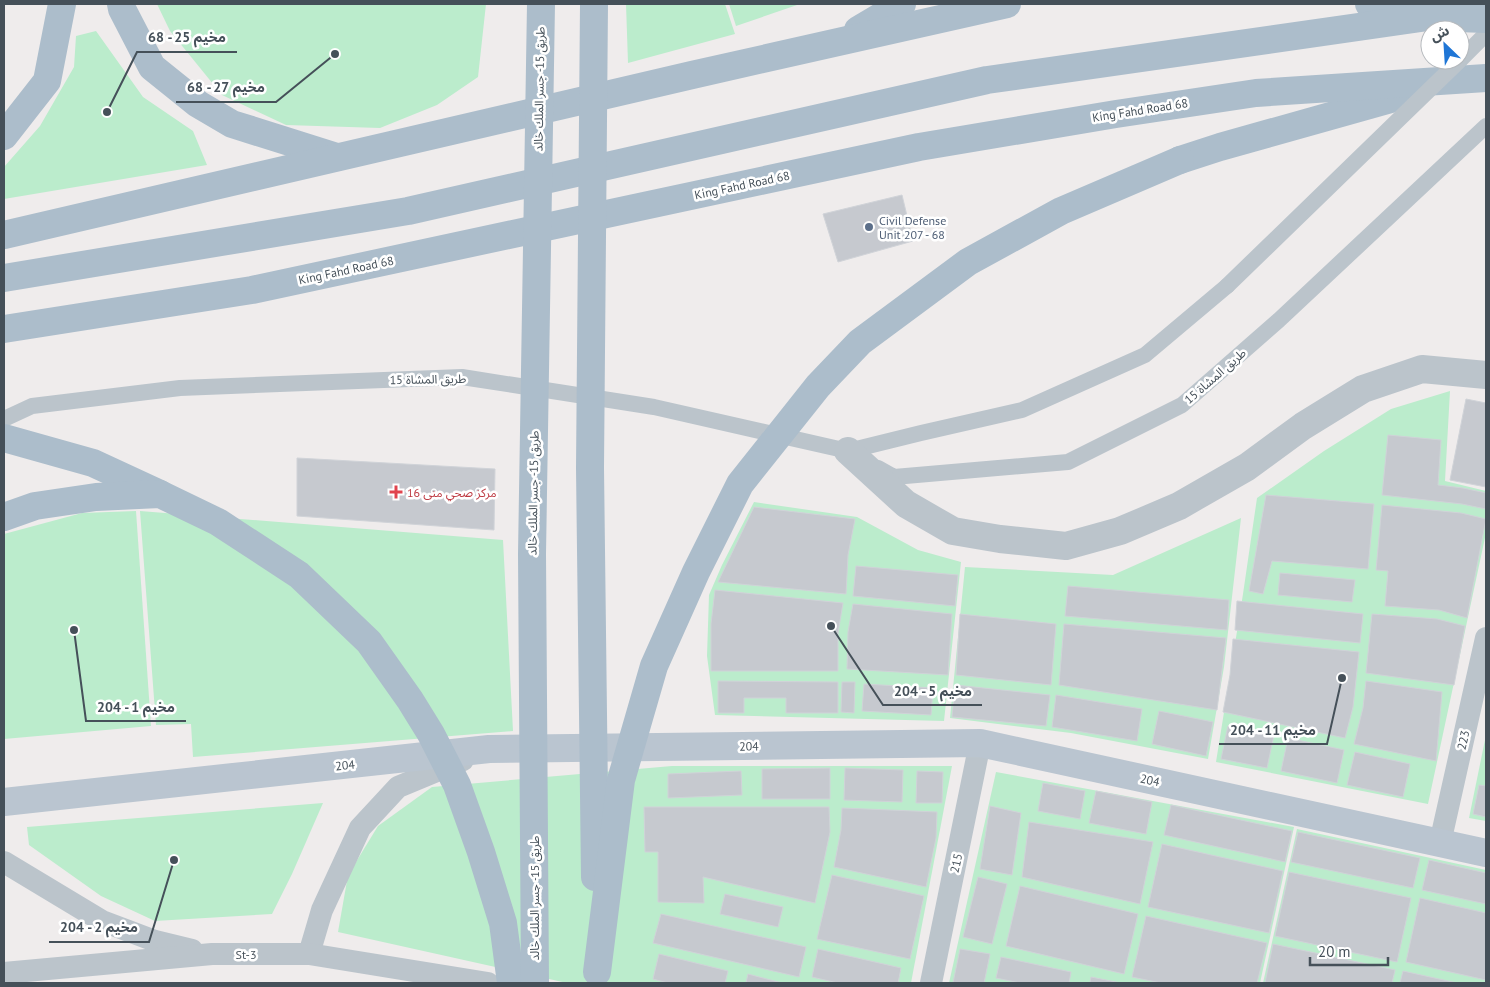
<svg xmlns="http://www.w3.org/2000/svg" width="1490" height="987" font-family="'PT Sans','Noto Sans Arabic',sans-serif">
<rect width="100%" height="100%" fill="#efecec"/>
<!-- green -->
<g fill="#bbeccc">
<path d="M157 4H486L478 77 437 105 380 128 286 125 222 95 170 31Z"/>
<path d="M626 4H725L735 34 628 63Z"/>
<path d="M729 4H800L736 26Z"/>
<path d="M96 31 143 97 193 131 207 165 4 199V167L40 126 74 67 76 36Z"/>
<path d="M1450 391 1445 481 1486 491V533L1428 804 1216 762 1243 594 1257 498 1324 451 1391 409Z"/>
<path d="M754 502 857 517 918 550 961 562 944 721 715 715 707 656 709 595 722 565Z"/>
<path d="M136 511 151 726 4 739V534L82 513Z"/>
<path d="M140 511 503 540 513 731 193 757 191 724 156 725Z"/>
<path d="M1241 518 1224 667 1208 759 1071 733 950 718 965 567 1113 575Z"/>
<path d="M1486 735V821L1469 818Z"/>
<path d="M672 766H952L911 983H567L338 932 348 875 378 826 432 787Z"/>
<path d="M996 772 1294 827 1260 983H949Z"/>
<path d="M323 803 292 874 272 914 155 921 101 896 29 845 27 827Z"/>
<path d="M1297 829 1486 870V983H1263Z"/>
</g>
<!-- building -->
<g fill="#c6c9cf" stroke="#d0d3d8">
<path d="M902 195 913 241 838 262 823 214Z"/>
<path d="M1466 399 1486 403V487L1450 480Z"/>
<path d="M1388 435 1441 440 1438 485 1463 488 1486 493V509L1462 504 1382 495Z"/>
<path d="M297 458 495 469 494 530 297 516Z"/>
<path d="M1266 495 1374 504 1368 569 1272 561 1263 594 1249 591Z"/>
<path d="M1382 505 1461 513 1486 519 1467 618 1439 610 1385 606 1388 571 1376 570Z"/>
<path d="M754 507 855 519 848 555 846 594 718 582Z"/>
<path d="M856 566 958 575 955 606 853 596Z"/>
<path d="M1280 573 1355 580 1352 602 1278 595Z"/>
<path d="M1068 586 1229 600 1227 630 1065 616Z"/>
<path d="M715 590 843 603 838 633V671H711V624Z"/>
<path d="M1237 601 1363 614 1360 643 1235 630Z"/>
<path d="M853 604 952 614 948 675 847 669 848 632Z"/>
<path d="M960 614 1056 624 1051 685 956 675Z"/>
<path d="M1372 614 1437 619 1465 626 1454 685 1366 673Z"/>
<path d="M1064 624 1226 638 1217 710 1059 685Z"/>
<path d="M1233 639 1359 652 1353 707 1345 738 1223 712 1230 675Z"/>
<path d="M718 681 838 682V713H786V698H744V713H718Z"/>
<path d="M1366 681 1442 692 1436 761 1354 744 1363 708Z"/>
<path d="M842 682H855L854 713 841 712Z"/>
<path d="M864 684 933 688 931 715 862 711Z"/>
<path d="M955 685 1050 695 1046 726 952 717Z"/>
<path d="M1056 695 1142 709 1137 741 1052 727Z"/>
<path d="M1159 711 1213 722 1206 756 1152 744Z"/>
<path d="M1228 726 1274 735 1267 768 1221 759Z"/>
<path d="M1288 738 1344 750 1337 783 1281 771Z"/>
<path d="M1355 752 1410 764 1403 797 1347 785Z"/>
<path d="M830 768V799H762V769Z"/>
<path d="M845 768 903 770 902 802 844 800Z"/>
<path d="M741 771 742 795 668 798V774Z"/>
<path d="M917 771 943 772 942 803H916Z"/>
<path d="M1043 783 1085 791 1080 819 1038 811Z"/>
<path d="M1479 785 1486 786V817L1473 814Z"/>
<path d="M1096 791 1152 802 1146 834 1089 823Z"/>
<path d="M1171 805 1292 831 1285 862 1164 835Z"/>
<path d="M990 806 1021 813 1012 875 980 869Z"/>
<path d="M644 807H829L830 832 815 903 703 877 704 903 658 902V852H645Z"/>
<path d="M842 808 937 812 936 838 926 887 834 867 841 830Z"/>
<path d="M1029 822 1153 842 1140 904 1022 877Z"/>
<path d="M1298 832 1420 858 1413 888 1291 862Z"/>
<path d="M1162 844 1283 871 1269 933 1148 907Z"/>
<path d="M1429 860 1486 873V904L1422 890Z"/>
<path d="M1289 872 1411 898 1397 962 1275 936Z"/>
<path d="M832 875 924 896 910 959 817 939Z"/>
<path d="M978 877 1007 884 992 944 963 937Z"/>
<path d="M1020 886 1138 914 1124 974 1006 946Z"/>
<path d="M725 894 783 907 778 927 720 914Z"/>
<path d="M1420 898 1486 913V980L1406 962Z"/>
<path d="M661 914 806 947 799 977 653 943Z"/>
<path d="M1146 916 1267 943 1257 983H1161L1132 977Z"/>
<path d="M1273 944 1395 970 1392 983H1265Z"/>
<path d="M818 949 901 968 898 983H838L812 977Z"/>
<path d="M960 949 990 954 984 983H953Z"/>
<path d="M659 954 728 971 725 983H668L653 979Z"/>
<path d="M1001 957 1071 972 1069 983H1020L996 978Z"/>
<path d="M1403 971 1457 983H1400Z"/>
<path d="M748 974 782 983H746Z"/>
<path d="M1091 977 1121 983H1090Z"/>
</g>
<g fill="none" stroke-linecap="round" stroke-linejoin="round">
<!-- pedestrian -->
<g stroke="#bbc4cb" stroke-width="16">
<path d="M1460 60 1486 34"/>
<path d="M4 419 32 406 180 388 462 377 654 407 848 451 855 455"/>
<path d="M848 451 921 433 1022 410 1145 355 1227 286"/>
<path d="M878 468 894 477 1068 462 1182 405 1279 320 1486 126"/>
</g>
<!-- minor -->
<g stroke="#bbc4cb" stroke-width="22">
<path d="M1440 843 1486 638"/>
<path d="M4 862 102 921 155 941 192 950"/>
<path d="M309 954 322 910 360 828 398 787 463 760"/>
<path d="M4 973 212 954H309L488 983"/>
<path d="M931 983 980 743"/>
</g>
<!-- tertiary -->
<path stroke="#bbc4cb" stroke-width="28" d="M848 451 906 504 953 531 1000 539 1066 546 1120 531 1179 506 1247 467 1303 426 1363 389 1422 369 1486 375"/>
<!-- secondary -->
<path stroke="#bac5d0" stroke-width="28" d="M4 802 489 749 980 743 1486 853"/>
<!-- primary -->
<g stroke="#acbdcb" stroke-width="28">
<path d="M121 4 122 9 152 67 198 104 232 124 337 157"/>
<path d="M1369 4 1412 13"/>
<path d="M858 30 902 4"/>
<path d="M4 136 47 81 62 4"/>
<path d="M1180 160 1220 147 1405 95"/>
<path d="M4 235 692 75 1007 4"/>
<path d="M4 278 408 211 987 80 1428 17 1486 19"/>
<path d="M4 329 252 290 919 147 1116 114 1256 93 1486 78"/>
<path d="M4 438 93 463 160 494"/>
</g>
<!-- pedestrian-bridge -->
<path stroke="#bbc4cb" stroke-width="16" d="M1227 286 1460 60"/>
<!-- primary-bridge -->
<g stroke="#acbdcb" stroke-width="28">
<path d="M594 4 590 468 595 877"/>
<path d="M4 517 35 506 96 497 160 494 218 522 299 575 369 642 410 700 431 734 457 785 481 852 503 923 511 983"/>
<path d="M597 972 621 780 654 666 696 572 740 484 818 386 860 342 968 262 1061 211 1180 160"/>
<path d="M535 983 532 554 541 4"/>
</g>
</g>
<!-- markers -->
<circle fill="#5c6f8a" stroke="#fff" stroke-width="2" cx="869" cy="227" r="5"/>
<path fill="#e0444e" stroke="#fff" stroke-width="2" d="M393.5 484.5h5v5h5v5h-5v5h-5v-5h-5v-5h5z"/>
<g text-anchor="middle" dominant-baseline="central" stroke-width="5" stroke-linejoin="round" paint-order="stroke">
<!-- street labels -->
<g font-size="12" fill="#455059" stroke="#fff">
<text transform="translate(539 89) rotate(-89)">طريق 15- جسر الملك خالد</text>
<text transform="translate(1140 110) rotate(-9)">King Fahd Road 68</text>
<text transform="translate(742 185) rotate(-12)">King Fahd Road 68</text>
<text transform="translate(346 270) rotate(-12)">King Fahd Road 68</text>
<text transform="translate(1215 376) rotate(-41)">طريق المشاة 15</text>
<text transform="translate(428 379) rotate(-1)">طريق المشاة 15</text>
<text transform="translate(533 493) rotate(-89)">طريق 15- جسر الملك خالد</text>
<text transform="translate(1463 740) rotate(-77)">223</text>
<text transform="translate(749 746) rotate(-1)">204</text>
<text transform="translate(345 765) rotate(-6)">204</text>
<text transform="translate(1150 780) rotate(12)">204</text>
<text transform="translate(956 863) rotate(-78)">215</text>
<text transform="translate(534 898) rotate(-90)">طريق 15- جسر الملك خالد</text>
<text x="246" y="954">St-3</text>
</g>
<!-- service labels -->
<g font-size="12" fill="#4e5e75" stroke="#fff" text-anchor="start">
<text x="879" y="220">Civil Defense<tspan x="879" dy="14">Unit 207 - 68</tspan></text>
</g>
<!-- health labels -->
<g font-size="12" fill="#be3a42" stroke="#fff" text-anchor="start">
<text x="407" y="492">مركز صحي منى 16</text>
</g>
</g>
<!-- callouts -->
<path fill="none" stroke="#455059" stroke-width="2" d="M107 112L137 52H237M335 54L276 102H176M831 626L883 705H982M74 630L86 721H186M1342 678L1327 744H1219M174 860L149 942H49"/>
<g fill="#455059" stroke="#fff" stroke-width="2">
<circle cx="107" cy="112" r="5"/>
<circle cx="335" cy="54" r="5"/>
<circle cx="831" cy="626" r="5"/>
<circle cx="74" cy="630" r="5"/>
<circle cx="1342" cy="678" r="5"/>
<circle cx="174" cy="860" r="5"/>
</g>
<g font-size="14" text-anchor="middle" font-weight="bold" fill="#455059" stroke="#fff" stroke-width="5" stroke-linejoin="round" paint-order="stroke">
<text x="187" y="42">مخيم 25 - 68</text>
<text x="226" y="92">مخيم 27 - 68</text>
<text x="933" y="696">مخيم 5 - 204</text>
<text x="136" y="712">مخيم 1 - 204</text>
<text x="1273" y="735">مخيم 11 - 204</text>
<text x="99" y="932">مخيم 2 - 204</text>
</g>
<!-- border -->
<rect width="1490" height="987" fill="none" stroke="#455059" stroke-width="10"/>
<!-- north arrow -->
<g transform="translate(1445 45) rotate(335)"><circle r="24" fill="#ffffff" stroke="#b5b9bd"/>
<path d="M0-4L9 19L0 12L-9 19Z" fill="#1f76d6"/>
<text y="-8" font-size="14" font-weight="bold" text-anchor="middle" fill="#455059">ش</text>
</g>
<!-- scale -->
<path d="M1310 957v8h78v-8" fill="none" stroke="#455059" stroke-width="2.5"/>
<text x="1318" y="957" font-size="15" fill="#455059" stroke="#ffffff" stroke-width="4" paint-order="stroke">20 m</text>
</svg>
